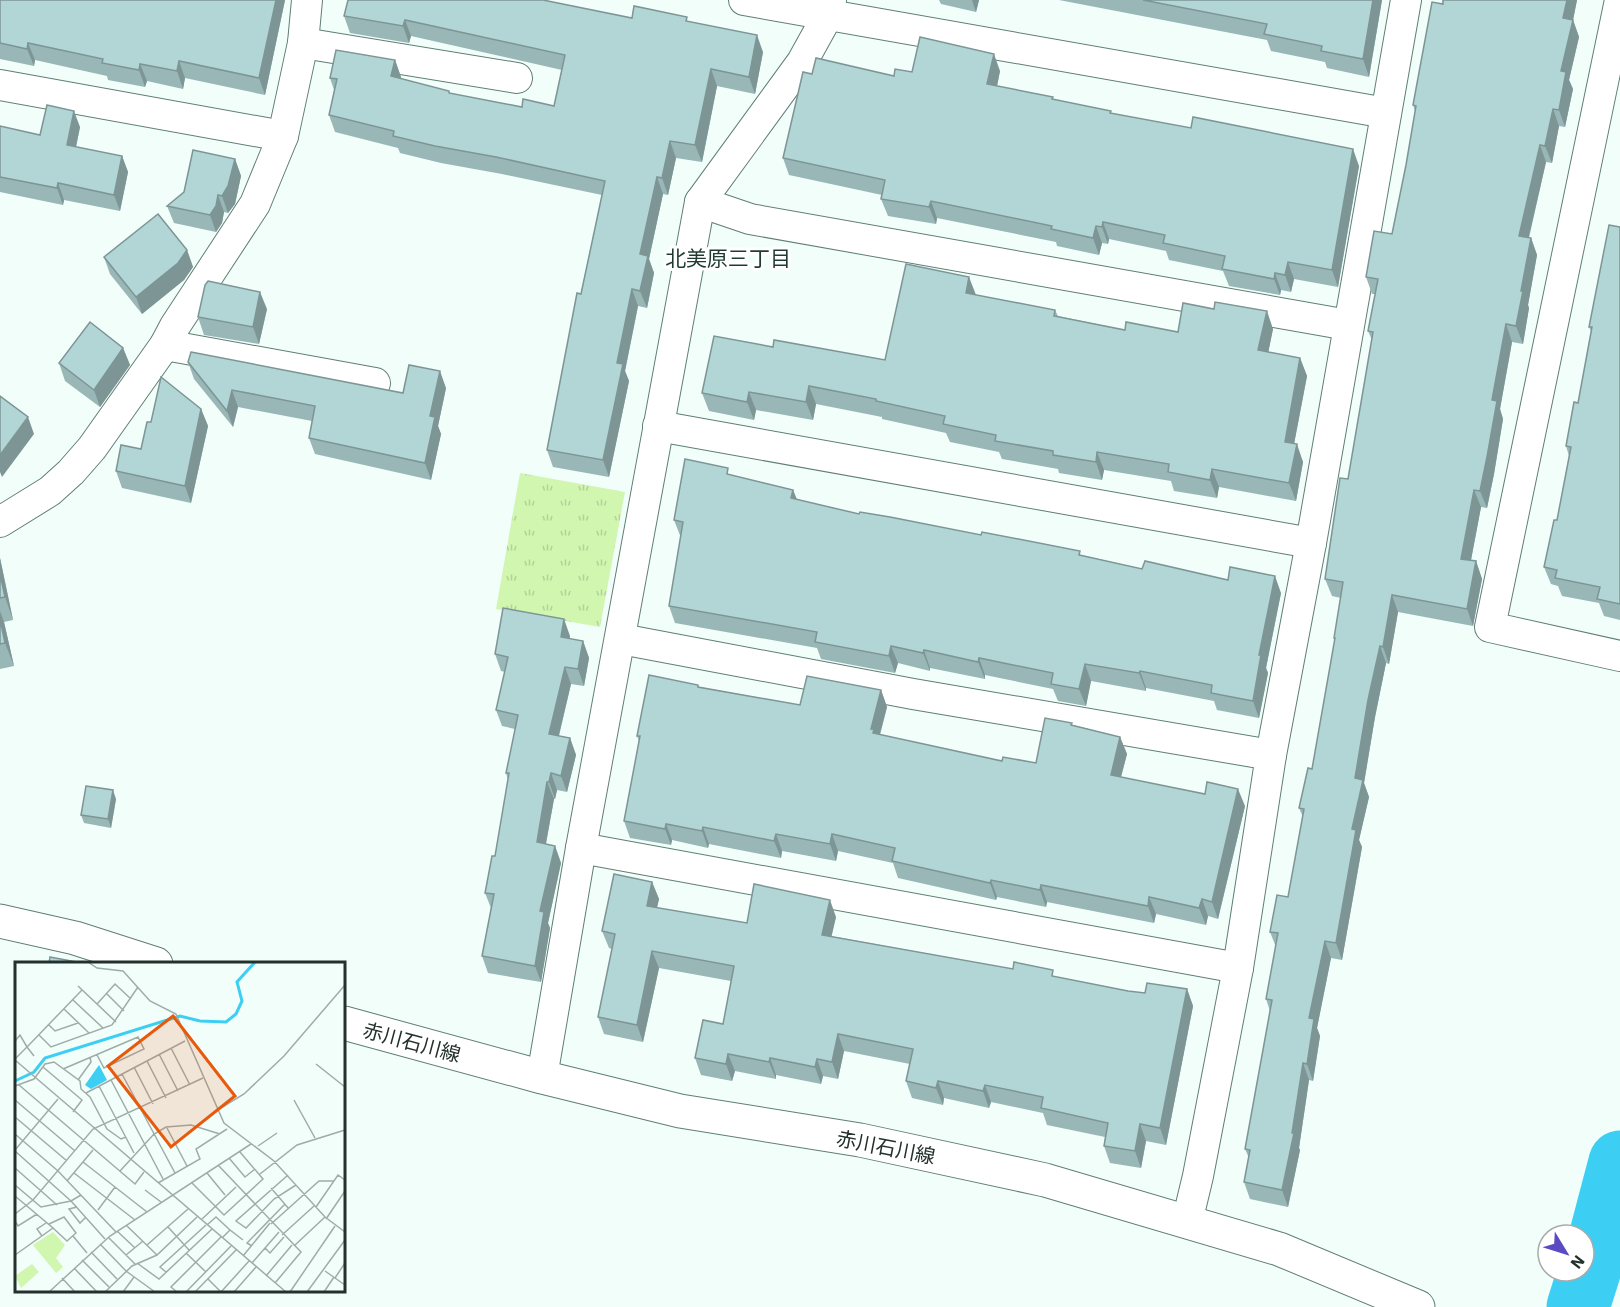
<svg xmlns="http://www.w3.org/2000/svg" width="1620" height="1307" font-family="'IBM Plex Sans','Noto Sans JP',sans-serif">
<defs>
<pattern id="grass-tufts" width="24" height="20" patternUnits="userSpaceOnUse" patternTransform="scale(1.5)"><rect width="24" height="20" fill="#d0f6b0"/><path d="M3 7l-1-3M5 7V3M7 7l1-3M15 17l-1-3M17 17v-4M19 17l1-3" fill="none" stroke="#b2d398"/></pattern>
</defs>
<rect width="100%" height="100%" fill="#f1fefa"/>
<!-- grass -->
<path fill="url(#grass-tufts)" d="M520 473 625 492 600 627 496 609Z"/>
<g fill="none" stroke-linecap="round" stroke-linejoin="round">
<!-- river -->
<path stroke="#3dcff3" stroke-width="63" d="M1578 1307 1601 1234 1620 1162"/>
<defs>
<g id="minor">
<path d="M744 0 1386 113"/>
<path d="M1620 0 1490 627 1620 656"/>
<path d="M303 43 517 78"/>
<path d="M0 85 283 136"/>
<path d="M700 202 750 219 1348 325"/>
<path d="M165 345 375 383"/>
<path d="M658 426 1311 543"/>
<path d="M0 522 50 491 71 472 92 448 165 345 175 326 255 204 283 136 303 43 307 0"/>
<path d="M621 639 913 694 1271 755"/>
<path d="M581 848 1238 968"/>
<path d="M542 1077 581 848 700 202 802 62 828 15 831 0"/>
<path d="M1187 1222 1198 1176 1238 968 1271 755 1311 543 1406 0"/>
</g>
<g id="tertiary">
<path d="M0 921 75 938 156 964"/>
<path d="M344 1023 542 1077 680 1111 860 1140 1045 1180 1279 1249 1418 1307"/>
</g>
</defs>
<!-- minor casing -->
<use href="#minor" stroke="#607e75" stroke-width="32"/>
<!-- tertiary casing -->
<use href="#tertiary" stroke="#607e75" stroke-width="35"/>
<!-- minor -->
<use href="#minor" stroke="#fff" stroke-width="30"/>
<!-- tertiary -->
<use href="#tertiary" stroke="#fff" stroke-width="33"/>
</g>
<!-- wall -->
<g fill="#99b7b7">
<path d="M0 0H285L265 95 185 78 183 89 147 81 145 87 108 80 107 76 35 60 34 66 0 59Z"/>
<path d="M939 0H979L976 12 941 4Z"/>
<path d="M1059 0H1382L1369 77 1327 68 1325 62 1271 51 1267 40Z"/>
<path d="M1443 0H1577L1573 20 1579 37 1569 80 1573 89 1565 127 1559 126 1552 163 1546 162 1529 238H1531L1537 255 1528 305 1529 308 1523 344 1512 342 1500 409 1503 419 1494 474 1487 508 1481 507 1471 560 1476 561 1482 579 1473 626 1398 612 1389 664 1386 663 1375 717 1364 783 1369 797 1359 840 1362 847 1342 960 1331 958 1317 1028 1320 1036 1313 1081 1309 1080 1299 1148 1300 1150 1288 1207 1250 1199 1244 1182 1249 1158 1245 1149 1270 1011 1266 999 1276 947 1270 932 1288 897 1303 817 1299 808 1312 769 1335 641 1334 638 1341 598 1332 596 1325 579 1348 479 1372 340 1368 331 1375 294H1372L1366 277 1392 234 1406 165 1415 111 1413 105Z"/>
<path d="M344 16 632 18 689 21 763 52 755 94 717 86 702 162 676 158 668 195 663 194 649 259 654 273 647 308 638 306 625 371 629 381 609 477 553 467 547 450 602 195 502 174 441 163 400 153 398 148 335 132 329 115 334 90 330 78 395 60 401 77V79L450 93 522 107 554 106 562 70 411 36 409 43 350 33Z"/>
<path d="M1000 71 997 86 1054 100 1111 111V113L1359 166 1338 287 1294 279 1291 292 1281 290 1280 295 1229 286 1223 271 1169 260 1166 251 1109 239 1108 244 1102 243 1099 255 1057 246 1056 242 937 218 936 224 888 216 881 199 882 195 789 175 783 158 812 74 894 76 912 72Z"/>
<path d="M0 126 40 135 80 127 76 147 122 156 128 172 120 211 64 200 63 205 0 192Z"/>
<path d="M235 159 241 176 235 204 228 213 224 212 222 223 216 232 174 223 167 206Z"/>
<path d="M1620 227V620L1604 616 1599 603 1562 596 1558 586 1551 584 1544 567 1557 520 1569 456 1566 446 1578 403 1591 331 1589 327Z"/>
<path d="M187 250 193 267 184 280 142 314 110 274 104 257Z"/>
<path d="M976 295 1055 310 1058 316 1125 330 1178 332 1273 329 1268 352 1300 358 1307 376 1294 444 1303 462 1296 501 1219 487 1217 498 1174 491 1171 481 1104 470 1102 480 1059 473 1058 469 1002 459 999 452 950 442 946 433 882 419V417L816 404 813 420 756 410 754 420 709 411 702 393 773 347 885 360Z"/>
<path d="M267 309 259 344 204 335 198 317Z"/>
<path d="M123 348 130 365 100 407 65 381 59 363Z"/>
<path d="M188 362 403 393 446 388 438 426 441 434 431 480 315 454 309 438 312 421 238 407 233 427 194 379Z"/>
<path d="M201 409 208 426 191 503 122 488 116 471 141 449 151 422Z"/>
<path d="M731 475 793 490 797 500 859 514 1082 555 1142 569 1281 593 1266 668 1268 673 1259 718 1217 710 1214 701 1146 688V691L1091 681 1086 706 1058 701 1053 689 985 675V679L930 668V671L898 663 895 673 821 659 817 648 675 623 669 606 681 538 674 520Z"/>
<path d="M0 558 13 620 4 622 14 666 0 669Z"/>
<path d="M570 636V639L583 641 589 658 584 686 571 684 559 736 570 738 576 755 567 792 557 790 555 799H554L546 844 555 846 561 863 548 923 550 928 541 982 488 973 482 956 491 908 485 893 495 856 508 780 506 773 515 729 502 726 496 710 505 672 501 671 495 654Z"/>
<path d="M699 687 800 705 881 690 887 707 880 735 1002 761 1036 763 1073 725 1120 737 1127 754 1121 777 1245 806 1218 919 1208 916 1206 925 1156 914 1154 923 1047 902 1046 907 997 897 996 900 898 878 893 863 838 851 836 861 782 851 781 858 709 844 708 848 672 840 671 845 630 838 624 821 639 741 637 736Z"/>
<path d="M116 799 111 828 84 823 81 815Z"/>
<path d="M652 882 659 899 657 908 747 923 836 917 831 936 1056 977 1128 991 1145 993 1187 989 1193 1006 1166 1145 1146 1141 1141 1168 1110 1163 1104 1146 1105 1137 1047 1125 1043 1113 991 1102 989 1108 944 1098 943 1105 912 1098 906 1081 910 1064 844 1051 838 1079 823 1076 821 1084 776 1075V1079L735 1071 732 1081 701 1075 695 1058 723 1024 731 981 659 968 643 1042 604 1034 598 1017 612 949 609 948 602 931Z"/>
</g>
<!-- shaded-wall -->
<g fill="#7d9595">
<path d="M276 0H285L265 95 259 78Z"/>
<path d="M972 0H979L976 12Z"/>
<path d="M1373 0H1382L1369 77 1363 59Z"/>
<path d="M1567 0H1577L1573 20 1579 37 1569 80 1573 89 1565 127 1559 110 1563 18Z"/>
<path d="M405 20 411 36 409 43 403 26Z"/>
<path d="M757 35 763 52 755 94 749 77Z"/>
<path d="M28 43 35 60 34 66 27 49Z"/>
<path d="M994 54 1000 71 994 101 987 84Z"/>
<path d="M395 60 401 77 397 93 391 76Z"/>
<path d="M179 61 185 78 183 89 177 71Z"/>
<path d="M140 64 147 81 145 87 139 70Z"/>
<path d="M711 69 717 86 702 162 695 145Z"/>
<path d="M1553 109 1559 126 1552 163 1545 146Z"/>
<path d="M74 111 80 127 73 161 67 145Z"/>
<path d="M670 141 676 158 668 195 662 178Z"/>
<path d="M1540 145 1546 162 1525 253 1519 236Z"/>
<path d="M1353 149 1359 166 1338 287 1332 270Z"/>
<path d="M122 156 128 172 120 211 114 195Z"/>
<path d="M235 159 241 176 235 204 228 213 222 196Z"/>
<path d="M657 177 663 194 649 259 654 273 647 308 640 291V254Z"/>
<path d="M58 183 64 200 63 205 57 188Z"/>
<path d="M218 195 224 212 222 223 216 232 210 215Z"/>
<path d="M931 201 937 218 936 224 929 207Z"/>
<path d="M1103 222 1109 239 1108 244 1102 227Z"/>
<path d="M1096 226 1102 243 1099 255 1093 238Z"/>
<path d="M1531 238 1537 255 1528 305 1529 308 1523 344 1516 326 1521 291Z"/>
<path d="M187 250 193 267 184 280 142 314 136 297Z"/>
<path d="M1288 262 1294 279 1291 292 1285 275Z"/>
<path d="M1275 273 1281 290 1280 295 1274 279Z"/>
<path d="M969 277 976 295 972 312 966 293Z"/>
<path d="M632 289 638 306 625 371 629 381 609 477 603 460 617 363Z"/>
<path d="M260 292 267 309 259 344 253 327Z"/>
<path d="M1267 311 1273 329 1265 369 1258 350Z"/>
<path d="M1506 324 1512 342 1500 409 1503 419 1494 474 1487 508 1480 491 1492 400Z"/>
<path d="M123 348 130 365 100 407 94 390Z"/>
<path d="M1300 358 1307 376 1291 460 1285 442Z"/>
<path d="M440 371 446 388 438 426 441 434 431 480 425 463 430 416Z"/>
<path d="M809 386 816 404 813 420 806 402Z"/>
<path d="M232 390 238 407 233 427 227 411Z"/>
<path d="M749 392 756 410 754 420 747 402Z"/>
<path d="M201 409 208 426 191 503 185 486Z"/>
<path d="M28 417 34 434 2 477 0 472V455Z"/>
<path d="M1297 444 1303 462 1296 501 1289 483Z"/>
<path d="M1097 452 1104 470 1102 480 1096 462Z"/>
<path d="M1212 469 1219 487 1217 498 1210 480Z"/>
<path d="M793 490 800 507 791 498Z"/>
<path d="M1474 490 1481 507 1468 576 1461 559Z"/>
<path d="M0 558 13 620 5 597 0 574Z"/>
<path d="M1476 561 1482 579 1473 626 1467 609Z"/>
<path d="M1275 576 1281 593 1266 668 1268 673 1259 718 1253 701 1259 655Z"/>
<path d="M1392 595 1398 612 1389 664 1383 647Z"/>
<path d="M0 611 4 622 14 666 5 643 0 619Z"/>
<path d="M564 619 570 636 567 654 561 637Z"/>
<path d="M583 641 589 658 584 686 578 669Z"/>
<path d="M891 646 898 663 895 673 889 656Z"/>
<path d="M1380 646 1386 663 1375 717 1364 783 1369 797 1359 840 1362 847 1342 960 1336 943 1352 829 1355 778 1368 700Z"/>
<path d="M924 650 930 668V671L923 653Z"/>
<path d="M979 658 985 675V679L978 662Z"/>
<path d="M1085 664 1091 681 1086 706 1079 689Z"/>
<path d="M565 667 571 684 555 751 549 734Z"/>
<path d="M1140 671 1146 688V691L1139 673Z"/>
<path d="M881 690 887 707 878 741 871 729Z"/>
<path d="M1120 737 1127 754 1117 792 1111 775Z"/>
<path d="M570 738 576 755 567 792 561 776Z"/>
<path d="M551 773 557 790 555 799 549 782Z"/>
<path d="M547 782 554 799 543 859 537 842Z"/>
<path d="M1238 789 1245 806 1218 919 1212 902Z"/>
<path d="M113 790 116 799 111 828 108 819Z"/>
<path d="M666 824 672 840 671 845 665 829Z"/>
<path d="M703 827 709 844 708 848 702 831Z"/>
<path d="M776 834 782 851 781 858 774 841Z"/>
<path d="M832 834 838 851 836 861 830 844Z"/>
<path d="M555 846 561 863 548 923 550 928 541 982 535 966 540 911Z"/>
<path d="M991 880 997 897 996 900 990 883Z"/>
<path d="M652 882 659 899 653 923 647 906Z"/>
<path d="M1041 885 1047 902 1046 907 1040 890Z"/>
<path d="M1149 897 1156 914 1154 923 1148 906Z"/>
<path d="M1202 899 1208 916 1206 925 1199 908Z"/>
<path d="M830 900 836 917 828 952 822 935Z"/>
<path d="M1325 941 1331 958 1317 1028 1320 1036 1313 1081 1307 1064 1309 1018Z"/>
<path d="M652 951 659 968 643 1042 637 1025Z"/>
<path d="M1187 989 1193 1006 1166 1145 1160 1128Z"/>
<path d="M838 1034 844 1051 838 1079 832 1062Z"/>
<path d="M728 1054 735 1071 732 1081 726 1064Z"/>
<path d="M770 1058 776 1075V1079L769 1062Z"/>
<path d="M817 1059 823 1076 821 1084 815 1067Z"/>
<path d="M1303 1063 1309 1080 1299 1148 1300 1150 1288 1207 1282 1190Z"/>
<path d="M938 1081 944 1098 943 1105 936 1088Z"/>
<path d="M985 1085 991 1102 989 1108 983 1091Z"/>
<path d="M1140 1124 1146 1141 1141 1168 1135 1151Z"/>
</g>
<!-- building -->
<g fill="#b2d5d5" stroke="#7d9595" stroke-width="1.5">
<path d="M0 0H276L259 78 179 61 177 71 140 64 139 70 102 63 103 59 28 43 27 49 0 43Z"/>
<path d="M348 0H543L632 18 634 6 687 17 686 21 757 35 749 77 711 69 695 145 670 141 662 178 657 177 640 254 648 256 640 291 632 289 617 363 623 364 603 460 547 450 577 293 581 294 605 181 496 157 435 146 393 136 394 131 329 115 337 79 330 78 336 50 395 60 391 76 449 91V93L522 107 523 99 554 106 565 55 405 20 403 26 344 16Z"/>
<path d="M1143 0H1373L1363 59 1321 51 1322 46 1264 34 1267 24Z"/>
<path d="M1443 0H1567L1563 18 1573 20 1561 71 1566 72 1559 110 1553 109 1545 146 1540 145 1519 236 1531 238 1521 291H1523L1516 326 1506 324 1492 400 1497 401 1487 457 1480 491 1474 490 1461 559 1476 561 1467 609 1392 595 1383 647 1380 646 1368 700 1355 778 1363 780 1352 829 1356 830 1336 943 1325 941 1309 1018 1314 1019 1307 1064 1303 1063 1292 1133H1294L1282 1190 1244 1182 1250 1150 1245 1149 1272 1000 1266 999 1278 933 1270 932 1277 895 1288 897 1304 809 1299 808 1308 768 1312 769 1335 638H1334L1343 582 1325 579 1340 478 1348 479 1373 332 1368 331 1378 279 1366 277 1374 231 1392 234 1406 165 1416 106 1413 105 1432 2 1443 4Z"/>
<path d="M920 37 994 54 987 84 1053 97 1052 99 1111 111 1110 113 1191 128 1193 117 1353 149 1332 270 1288 262 1285 275 1275 273 1274 279 1222 269 1225 256 1163 243 1165 235 1103 222 1102 227 1096 226 1093 238 1051 229 1052 226 931 201 929 207 881 199 885 180 783 158 803 72 812 74 816 58 894 76 895 69 912 72Z"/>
<path d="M47 105 74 111 67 145 122 156 114 195 58 183 57 188 0 177V126L40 135Z"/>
<path d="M193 150 235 159 228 186 222 196 218 195 216 206 210 215 167 206 184 192Z"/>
<path d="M158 214 187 250 178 263 136 297 104 257Z"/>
<path d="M1609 225 1620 227V604L1597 599 1600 587 1555 578 1557 570 1544 567 1554 520H1557L1571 447 1566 446 1574 402 1578 403 1592 327H1589Z"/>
<path d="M906 264 969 277 966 293 1055 310 1054 316 1125 330 1126 322 1178 332 1183 303 1214 309 1215 302 1267 311 1258 350 1300 358 1285 442 1297 444 1289 483 1212 469 1210 480 1168 472 1169 464 1097 452 1096 462 1053 455V451L995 441 996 435 943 424 945 416 876 401V399L809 386 806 402 749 392 747 402 702 393 714 336 773 347 774 340 885 360Z"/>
<path d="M208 281 260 292 253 327 198 317 205 285Z"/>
<path d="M90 322 123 348 94 390 59 363Z"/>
<path d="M191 352 403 393 409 365 440 371 430 416 435 417 425 463 309 438 315 406 232 390 227 411 188 362Z"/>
<path d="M161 377 201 409 185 486 116 471 121 445 141 449 147 422H151Z"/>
<path d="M0 396 28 417 0 455Z"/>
<path d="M685 459 728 468 727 474 793 490 791 498 859 514 860 512 890 517 981 535 982 532 1080 551 1079 555 1142 569 1145 561 1228 580 1230 567 1275 576 1259 655H1261L1253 701 1211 693 1212 685 1140 671 1139 673 1085 664 1079 689 1051 684 1053 673 979 658 978 662 924 650 923 653 891 646 889 656 815 642 817 632 669 606 683 522 674 520Z"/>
<path d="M0 574 5 597 0 598Z"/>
<path d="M503 608 564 619 561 637 583 641 578 669 565 667 549 734 570 738 561 776 551 773 549 782H547L537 842 555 846 540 911 544 912 535 966 482 956 494 894 485 893 492 856H495L509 773H506L518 715 496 710 508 657 495 654Z"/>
<path d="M0 619 5 643 0 644Z"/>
<path d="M649 675 698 685V687L800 705 807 676 881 690 871 729H874L873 733 1002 761 1003 757 1036 763 1045 718 1072 723 1071 725 1120 737 1111 775 1205 794 1207 782 1238 789 1212 902 1202 899 1199 908 1149 897 1148 906 1041 885 1040 890 991 880 990 883 892 861 895 848 832 834 830 844 776 834 774 841 703 827 702 831 666 824 665 829 624 821 640 736H637Z"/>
<path d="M86 786 113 790 108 819 81 815Z"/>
<path d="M614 874 652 882 647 906 747 923 754 884 830 900 822 935 1013 969 1014 962 1053 970 1052 976 1128 991 1145 993 1147 983 1187 989 1160 1128 1140 1124 1135 1151 1104 1146 1108 1123 1041 1108 1043 1097 985 1085 983 1091 938 1081 936 1088 906 1081 913 1049 838 1034 832 1062 817 1059 815 1067 770 1058 769 1062 728 1054 726 1064 695 1058 703 1020 723 1024 734 966 652 951 637 1025 598 1017 615 934 602 931Z"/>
<path d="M50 957 82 963H49Z"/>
</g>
<g text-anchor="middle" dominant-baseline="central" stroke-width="6" stroke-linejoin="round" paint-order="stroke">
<!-- street labels -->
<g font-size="20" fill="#23302c" stroke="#fff">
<text transform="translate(412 1042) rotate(15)">赤川石川線</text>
<text transform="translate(886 1147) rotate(11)">赤川石川線</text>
</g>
<!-- neighbourhood labels -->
<g font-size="21" fill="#1e3a32" stroke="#fff">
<text x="728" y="258">北美原三丁目</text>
</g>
</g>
<!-- overview -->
<g transform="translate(15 962)">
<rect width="330" height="330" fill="#f1fefa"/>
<path d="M17 302 24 310 6 326 0 314Z" fill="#d0f6b0"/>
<path d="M38 270 50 283 41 296 48 305 41 311 18 283Z" fill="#d0f6b0"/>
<path d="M84 103 92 118 76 127 70 123Z" fill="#3dcff3"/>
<path fill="none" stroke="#3dcff3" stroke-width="3" d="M185 59 211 60 221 52 227 39 222 20 240 0M0 119 19 110 30 96 165 54 185 59"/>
<path fill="none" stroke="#9faca8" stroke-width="1.5" d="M73 0 82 6 108 9 135 39 161 52 209 161 259 199 310 255 330 270M63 24 101 60M92 32 109 49M58 38 88 66M82 42 100 22 116 37M49 47 74 71M34 63 40 69 63 61M24 73 36 85 97 63 123 25M0 79 5 73 12 85 0 97M156 86 175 123M144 92 163 129M19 94 12 85 67 28M0 98 271 330M132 99 151 136M301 102 330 125M28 105 67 138 58 150M119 105 138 142M48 107 123 75 129 87 89 106 82 93M107 112 160 211M63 118 76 100 75 95M96 118 148 217M4 123 120 222 129 210M0 124 19 117 30 102 39 100 65 119 66 127 75 135 92 167 106 177 111 175M84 124 119 191M71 131 170 79M0 138 60 189M279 138 300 176M201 149 229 132 269 94 330 23M0 155 52 199M152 166 172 204M0 172 43 209 101 270M243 184 262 171M0 188 43 137M0 189 56 239 90 277M214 196 230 215 240 207M68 200 132 250M203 203 286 290 260 321M0 206 42 243M105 209 139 172 151 165 176 163 205 172M59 211 120 258M192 211 210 233M245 212 282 183 330 168M273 213 221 259 231 266 259 237 281 223M52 219 78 188M143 221 185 197 181 187 212 167M177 221 209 253 248 217 225 190M0 223 26 245 56 239 66 233M256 226 274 247M130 228 146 240M0 234 38 266 0 293M62 245 54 247 65 261 71 255M301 245 323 213 330 218M83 248 100 225M0 252 18 238 78 167 188 116M311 257 330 229M186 258 221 225M0 259 3 264 22 252M34 262 49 255 61 271 52 279 38 266M256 262 304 219H319M111 263 142 293M192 263 201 255 215 268M153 265 174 288M102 269 120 286M267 273 299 244M27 274 22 267 31 261M58 274 72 291M93 275 120 302M207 276 215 268 228 278M85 282 111 309 140 330M132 283 173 247M237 284 232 281 270 242M279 284 310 255M250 286 255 291 269 275M76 290 102 317M171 291 191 310M111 293 128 279M228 294 255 261M67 298 94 325M122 301 144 317 197 267M237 301 264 270M59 306 82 330M310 309 330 323M151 310 145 305 191 263M251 314 277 283M47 316 60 330M320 316 330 301M193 317 206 330M34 330 95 274 236 182M90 330 117 304 142 293 182 255M108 330 119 315M162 330 156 325 206 275M171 330 216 284M180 330 221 288M206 330 234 299M219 330 241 305M275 330 320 264M292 330 330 278M309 330 319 315"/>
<path fill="#e8590c" fill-opacity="0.15" stroke="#e8590c" stroke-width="3" d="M158 54 220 134 156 185 93 104Z"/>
<rect width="330" height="330" fill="none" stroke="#23302c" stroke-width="3"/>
</g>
<!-- north arrow -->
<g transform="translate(1566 1253) rotate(128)"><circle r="28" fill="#ffffff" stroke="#a7acab" stroke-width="1.5"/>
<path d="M0-4.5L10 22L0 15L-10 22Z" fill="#5b4bc3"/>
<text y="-9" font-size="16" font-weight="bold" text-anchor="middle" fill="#23302c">N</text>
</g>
</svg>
